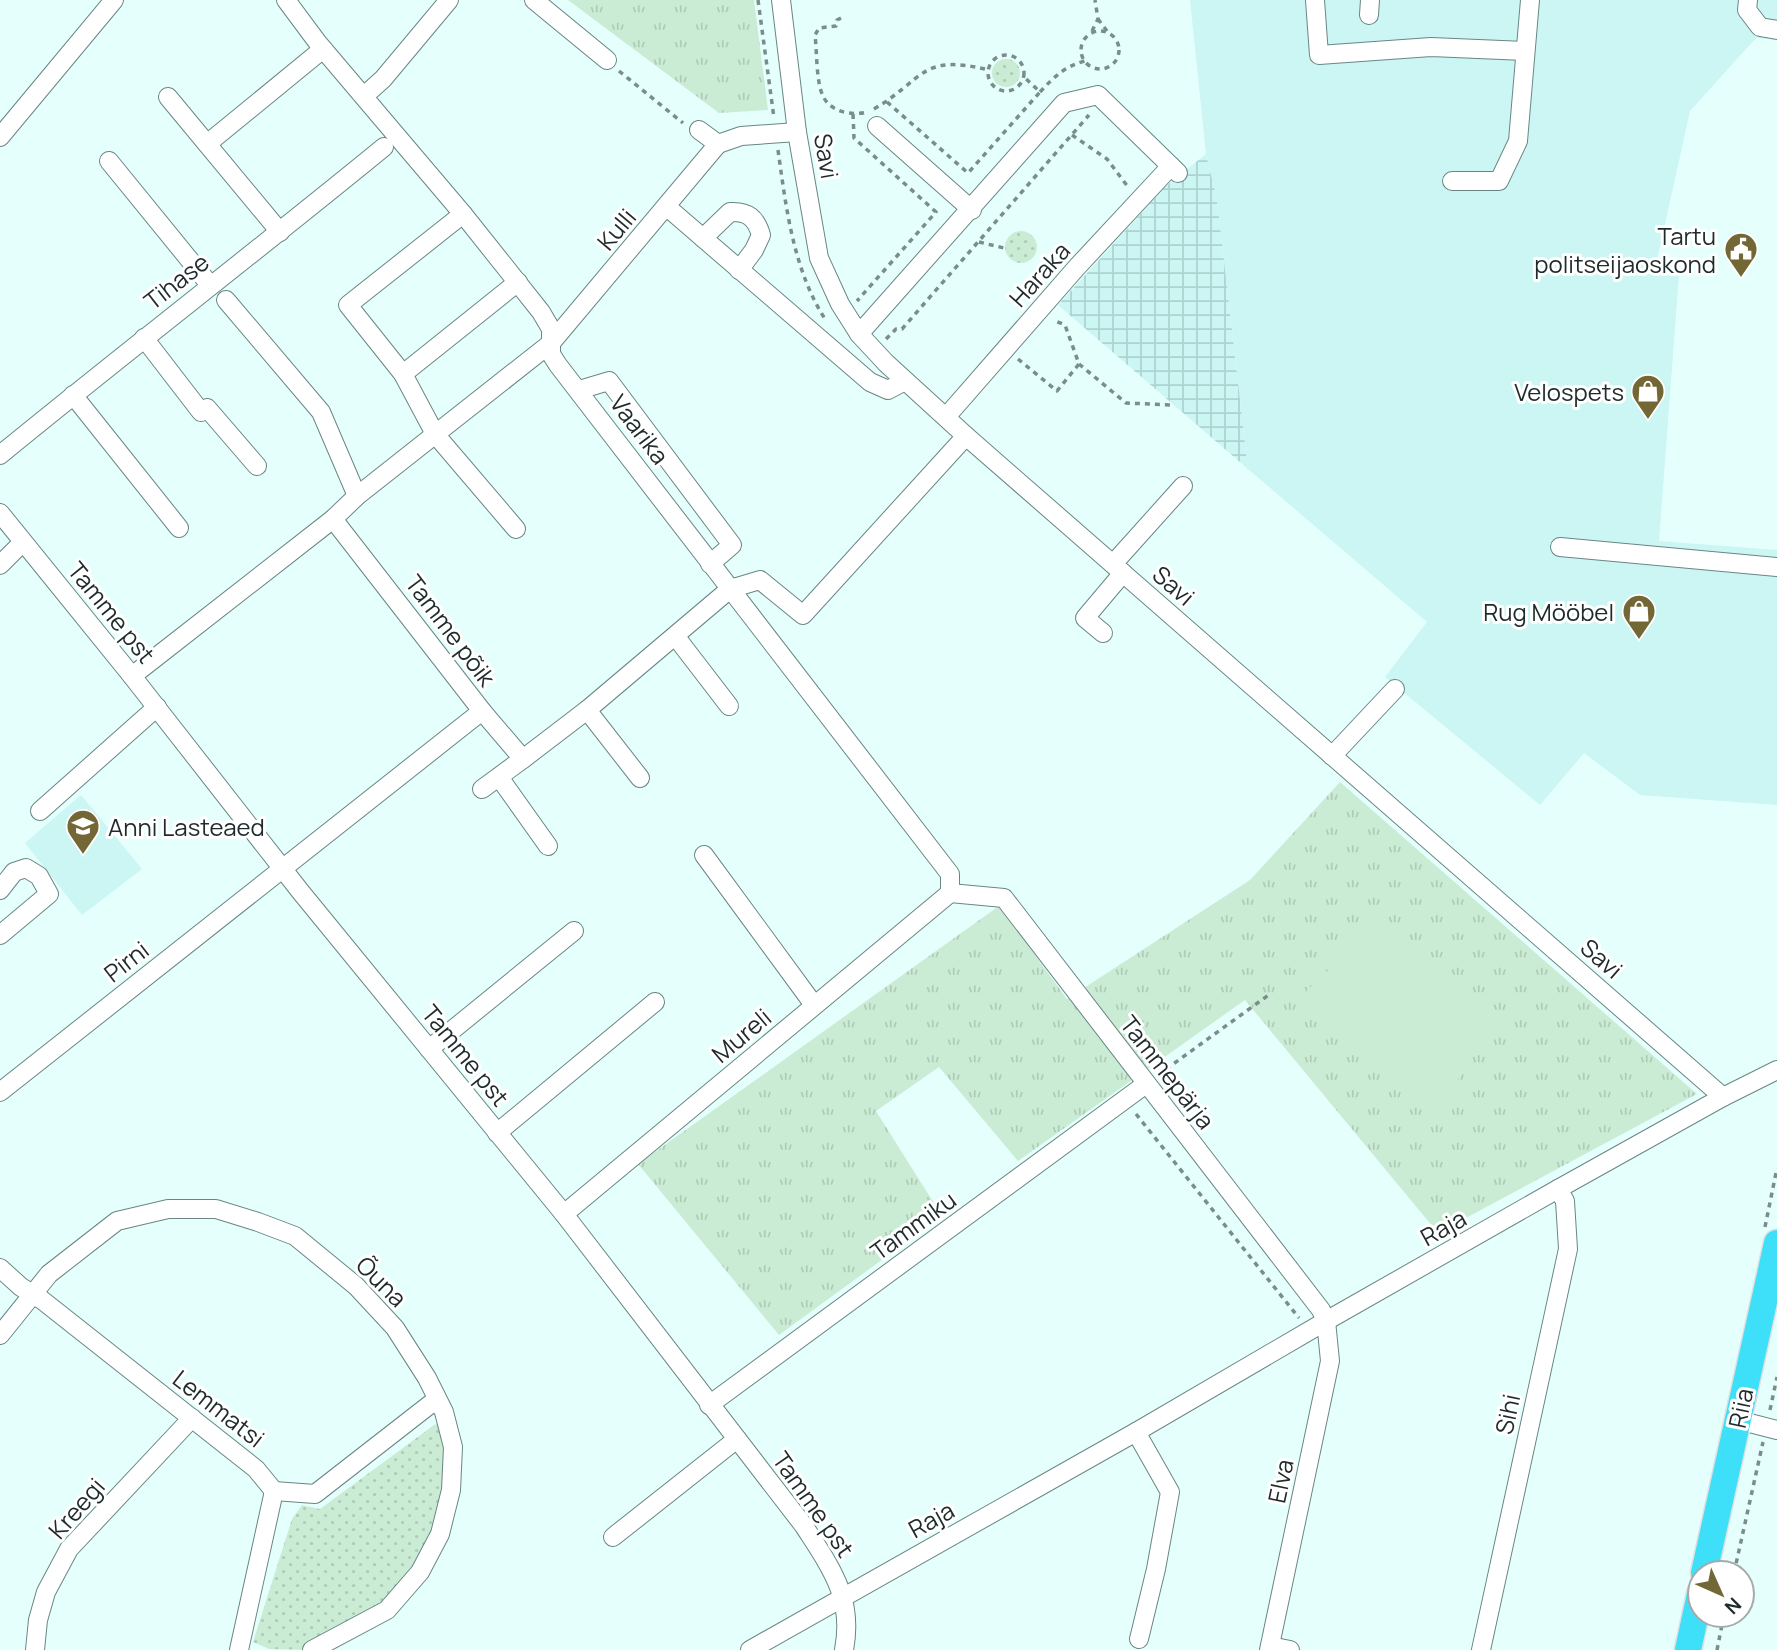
<svg xmlns="http://www.w3.org/2000/svg" width="1777" height="1650" font-family="Manrope,sans-serif">
<defs>
<pattern id="industrial-grid" width="8" height="8" patternUnits="userSpaceOnUse" patternTransform="scale(1.75)"><rect width="8" height="8" fill="#cbf6f3"/><path d="M0 4h8M4 0v8" fill="none" stroke="#aed3d0"/></pattern>
<pattern id="grass-tufts" width="24" height="20" patternUnits="userSpaceOnUse" patternTransform="scale(1.75)"><rect width="24" height="20" fill="#cbecd4"/><path d="M3 7l-1-3M5 7V3M7 7l1-3M15 17l-1-3M17 17v-4M19 17l1-3" fill="none" stroke="#aecbb6"/></pattern>
<pattern id="park-dots" width="8" height="8" patternUnits="userSpaceOnUse" patternTransform="scale(1.75)"><rect width="8" height="8" fill="#cbecd4"/><path d="M2 2h.1M6 6h.1" fill="none" stroke="#aecbb6" stroke-width="1.8" stroke-linecap="round"/></pattern>
</defs>
<rect width="100%" height="100%" fill="#e5fffd"/>
<!-- built -->
<g fill="#cbf6f3">
<path d="M1190 0H1777V40L1756 38 1690 111 1657 260 1680 261 1659 541 1777 550V805L1640 795 1584 753 1540 805 1385 677 1427 622 1248 469 1217 200 1206 154Z"/>
<path d="M81 795 142 869 82 915 25 843Z"/>
</g>
<!-- industrial -->
<path fill="url(#industrial-grid)" d="M1206 154 1217 200 1248 469 1058 305 1166 186Z"/>
<!-- grass -->
<g fill="url(#grass-tufts)">
<path d="M568 0H754L768 110 719 113Z"/>
<path d="M1340 782 1697 1094 1438 1233 1245 1000 1018 1161 939 1067 876 1111 942 1216 779 1335 638 1164 999 906 1067 999 1250 880Z"/>
</g>
<!-- park -->
<g fill="url(#park-dots)">
<circle cx="1006" cy="73" r="14"/>
<circle cx="1021" cy="247" r="16"/>
<path d="M447 1421 448 1500 405 1593 310 1650 269 1649 253 1642 292 1519 302 1505 320 1509 434 1425Z"/>
</g>
<!-- garden -->
<path fill="#cbecd4" d="M1380 922 1492 1021 1439 1112 1306 991Z"/>
<g fill="none" stroke-linecap="round" stroke-linejoin="round">
<defs>
<g id="minor">
<path d="M286 0 318 43 463 214 541 312 551 329V354L558 365 950 874V893"/>
<path d="M534 0 607 60"/>
<path d="M781 0 797 132 819 258 840 304 859 334 886 363 966 436 1723 1097"/>
<path d="M1315 0 1319 55 1431 47 1525 51"/>
<path d="M1748 0 1747 10 1760 27 1777 30"/>
<path d="M1369 15 1370 0"/>
<path d="M364 96 383 79 449 0"/>
<path d="M168 97 280 232"/>
<path d="M877 126 972 210"/>
<path d="M699 130 718 144"/>
<path d="M0 137 114 0"/>
<path d="M207 144 323 49"/>
<path d="M718 144 741 136 797 132"/>
<path d="M109 161 210 285"/>
<path d="M1452 181H1499L1518 141 1530 0"/>
<path d="M667 207 870 382 888 390 905 381"/>
<path d="M463 214 348 305 403 374 435 434 516 529"/>
<path d="M703 238 730 212C748 211 756 218 761 235L754 250 739 270"/>
<path d="M226 300 321 412 357 496"/>
<path d="M859 334 1064 103 1098 95 1178 173"/>
<path d="M144 338 201 412 207 408 257 466"/>
<path d="M403 374 518 282"/>
<path d="M579 390 609 381 732 545 710 564"/>
<path d="M73 395 179 528"/>
<path d="M946 417 1077 267 1171 166"/>
<path d="M0 455C127 351 257 251 384 147"/>
<path d="M0 513 132 676 300 891 564 1214 804 1526C831 1568 854 1598 844 1650"/>
<path d="M333 519 357 496 551 343 718 144"/>
<path d="M1560 547 1777 567"/>
<path d="M1113 564 1183 486"/>
<path d="M0 565 23 542"/>
<path d="M1103 633 1085 618 1123 573"/>
<path d="M676 637 729 706"/>
<path d="M132 676 333 519 482 711 523 759 587 710 730 589 760 580 803 615 966 436"/>
<path d="M587 710 640 778"/>
<path d="M1332 756 1395 689"/>
<path d="M499 777 548 846"/>
<path d="M482 789 523 759"/>
<path d="M40 811 157 707"/>
<path d="M704 855 814 1005"/>
<path d="M0 890 14 872 26 868 39 876 49 894 0 935"/>
<path d="M950 893 1004 898 1321 1310 1326 1321 1330 1361 1269 1650"/>
<path d="M429 1049 574 931"/>
<path d="M0 1092 482 711"/>
<path d="M497 1133 655 1002"/>
<path d="M564 1214 950 893"/>
<path d="M0 1268 21 1287 42 1300 256 1469 274 1491"/>
<path d="M0 1335 49 1274 117 1221 168 1209H216L258 1222 295 1236 356 1286 395 1328 427 1378 444 1412 453 1447 451 1490 440 1534 420 1572 387 1610 312 1650"/>
<path d="M709 1405 1146 1084"/>
<path d="M1738 1420 1777 1430"/>
<path d="M1136 1432 1170 1492 1156 1569 1139 1639"/>
<path d="M274 1491 315 1494 437 1399"/>
<path d="M613 1537 737 1439"/>
<path d="M1270 1646 1290 1650"/>
<path d="M35 1650 38 1620 46 1592 69 1549 192 1418"/>
<path d="M239 1650 274 1491"/>
<path d="M750 1650 1136 1432 1326 1321 1558 1189 1723 1097 1777 1070"/>
<path d="M1481 1650 1568 1249 1565 1201 1558 1189"/>
</g>
<g id="highway">
<path d="M1704 1573 1777 1243"/>
<path d="M1688 1650 1700 1594"/>
</g>
</defs>
<!-- minor casing -->
<use href="#minor" stroke="#698684" stroke-width="20"/>
<!-- highway casing -->
<use href="#highway" stroke="#e0e1e1" stroke-width="29"/>
<!-- path -->
<g stroke="#7a8d8b" stroke-width="3.5" stroke-dasharray="5 5" stroke-linecap="butt">
<path d="M758 0 774 118"/>
<path d="M841 18 837 20 836 26 819 28 815 35C817 51 816 82 823 96 830 112 852 116 867 112"/>
<path d="M1098 19 1107 31"/>
<path d="M1092 31 1098 19 1095 0"/>
<circle cx="1100" cy="50" r="19"/>
<circle cx="1006" cy="73" r="18"/>
<path d="M619 71 683 123"/>
<path d="M1040 92C1054 77 1065 66 1085 61"/>
<path d="M887 102 968 173 1040 92 1023 76"/>
<path d="M874 109C925 79 920 53 989 70"/>
<path d="M853 114 854 138 936 212 857 301"/>
<path d="M1072 135 1107 159 1128 187"/>
<path d="M778 150C786 207 793 269 825 319"/>
<path d="M979 242 1004 248"/>
<path d="M886 339 896 329H902L1089 115"/>
<path d="M1018 359 1057 391 1079 364 1065 325 1053 320"/>
<path d="M1079 364 1126 403 1171 405"/>
<path d="M1158 1075 1270 994"/>
<path d="M1136 1114 1299 1318"/>
<path d="M1765 1227 1777 1168"/>
<path d="M1770 1410 1777 1377"/>
<path d="M1734 1573 1763 1442"/>
<path d="M1717 1650 1724 1615"/>
</g>
<!-- minor -->
<use href="#minor" stroke="#fff" stroke-width="18"/>
<!-- highway -->
<use href="#highway" stroke="#3edff8" stroke-width="26"/>
</g>
<!-- icons -->
<defs>
<symbol id="civic-pin" viewBox="-11 -11 22 30"><path d="M0 17L-7.5 6A9.5 9.5 0 1 1 7.5 6Z" fill="#736835" stroke="#fff"/><path d="M-.6-6.5H3V-4.5H.6V-3L4-1V1h2V6H-6V1h2V-1L-.6-3ZM-1.2 2.5V6h2.4V2.5Z" fill="#fff"/></symbol>
<symbol id="shop-pin" viewBox="-11 -11 22 30"><path d="M0 17L-7.5 6A9.5 9.5 0 1 1 7.5 6Z" fill="#736835" stroke="#fff"/><path d="M-5-2.5h2.3a2.7 3.5 0 0 1 5.4 0H5L5.5 6h-11ZM-1.5-2.5h3a1.5 2.3 0 0 0-3 0Z" fill="#fff"/></symbol>
<symbol id="school-pin" viewBox="-11 -11 22 30"><path d="M0 17L-7.5 6A9.5 9.5 0 1 1 7.5 6Z" fill="#736835" stroke="#fff"/><path d="M0-5L7-2L0 1L-7-2ZM-4 1L0 2.5L4 1V4Q0 6-4 4Z" fill="#fff"/></symbol>
</defs>
<g fill-rule="evenodd">
<use href="#civic-pin" x="1722" y="230" width="38" height="52"/>
<use href="#shop-pin" x="1629" y="372" width="38" height="52"/>
<use href="#shop-pin" x="1620" y="592" width="38" height="52"/>
<use href="#school-pin" x="64" y="807" width="38" height="52"/>
</g>
<g text-anchor="middle" dominant-baseline="central" stroke-width="6" stroke-linejoin="round" paint-order="stroke">
<!-- street labels -->
<g font-size="24" fill="#1f2b2a" stroke="#fff">
<text transform="translate(827 156) rotate(80)">Savi</text>
<text transform="translate(616 229) rotate(-50)">Kulli</text>
<text transform="translate(1039 274) rotate(-48)">Haraka</text>
<text transform="translate(176 281) rotate(-38)">Tihase</text>
<text transform="translate(640 429) rotate(53)">Vaarika</text>
<text transform="translate(1174 585) rotate(41)">Savi</text>
<text transform="translate(112 612) rotate(51)">Tamme pst</text>
<text transform="translate(451 630) rotate(53)">Tamme põik</text>
<text transform="translate(1602 958) rotate(41)">Savi</text>
<text transform="translate(126 961) rotate(-38)">Pirni</text>
<text transform="translate(741 1035) rotate(-40)">Mureli</text>
<text transform="translate(466 1055) rotate(51)">Tamme pst</text>
<text transform="translate(1168 1072) rotate(52)">Tammepärja</text>
<text transform="translate(913 1225) rotate(-36)">Tammiku</text>
<text transform="translate(1443 1227) rotate(-29)">Raja</text>
<text transform="translate(382 1281) rotate(45)">Õuna</text>
<text transform="translate(219 1408) rotate(38)">Lemmatsi</text>
<text transform="translate(1740 1408) rotate(-78)">Riia</text>
<text transform="translate(1507 1414) rotate(-78)">Sihi</text>
<text transform="translate(1280 1481) rotate(-78)">Elva</text>
<text transform="translate(814 1504) rotate(55)">Tamme pst</text>
<text transform="translate(76 1508) rotate(-49)">Kreegi</text>
<text transform="translate(931 1519) rotate(-29)">Raja</text>
</g>
<!-- poi labels -->
<g font-size="24" fill="#1f2b2a" stroke="#fff" text-anchor="end">
<text x="1716" y="235">Tartu<tspan x="1716" dy="28">politseijaoskond</tspan></text>
<text x="1624" y="391">Velospets</text>
<text x="1614" y="611">Rug Mööbel</text>
<text x="108" y="826" text-anchor="start">Anni Lasteaed</text>
</g>
</g>
<!-- north arrow -->
<g transform="translate(1721 1594) rotate(135)"><circle r="33" fill="#ffffff" stroke="#a5aaaa" stroke-width="2"/>
<path d="M0-5L12 26L0 18L-12 26Z" fill="#736835"/>
<text y="-10" font-size="19" font-weight="bold" text-anchor="middle" fill="#1f2b2a">N</text>
</g>
</svg>
